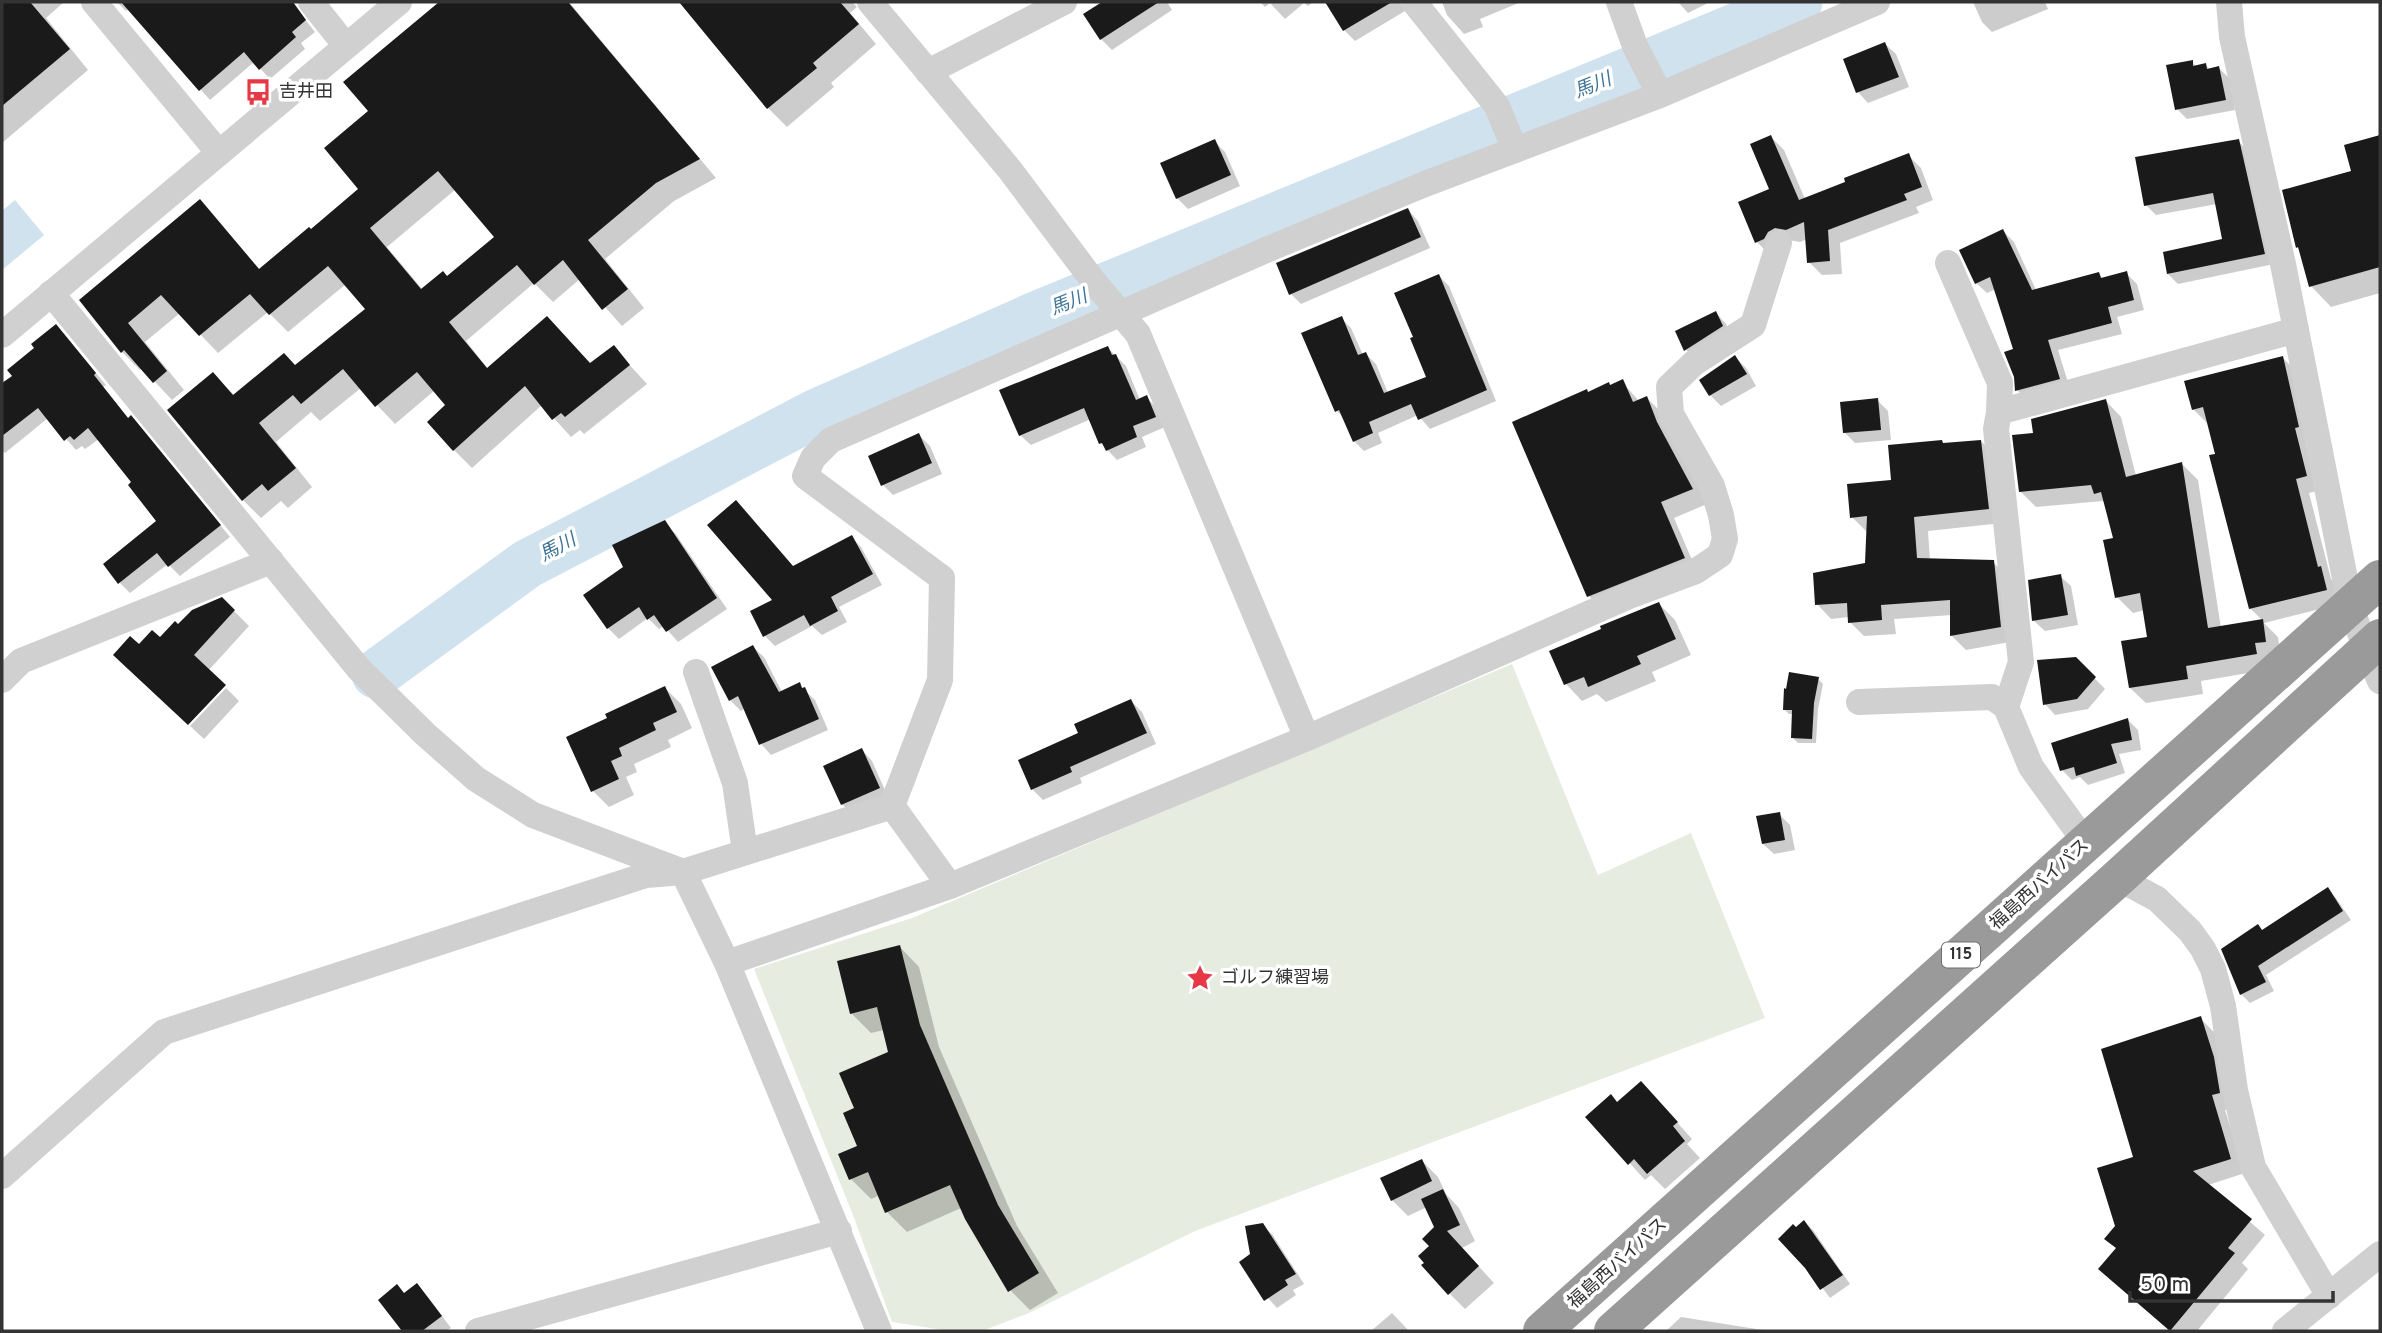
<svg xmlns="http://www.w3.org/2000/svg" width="2382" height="1333" font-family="Overpass,'Noto Sans JP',sans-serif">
<rect width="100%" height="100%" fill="#fff"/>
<!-- green -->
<path fill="#e6ecdf" d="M1512 664 1598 875 1691 833 1765 1018 1195 1231 1029 1313 982 1331H950L892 1322 853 1215 754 969 912 918Z"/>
<!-- water -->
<path fill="#cfe2ee" d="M15 200 44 235 2 270V211Z"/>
<!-- shadow -->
<g fill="#0003" fill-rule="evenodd">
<path d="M2 2H64L46 18 88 70 2 143Z"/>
<path d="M117 2H291L315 32 301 43 305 49 270 79 254 62 210 100 129 9 126 11Z"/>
<path d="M442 2H569L716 178 674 201 605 259 644 308 622 326 580 279 553 302 534 283 466 341 488 369 591 365 613 347 647 384 584 434 580 430 571 437 542 405 472 468 454 450 447 405 435 390 395 424 361 388 320 421 311 412 276 442 312 487 288 508 281 501 261 518 243 500 213 374 235 396 295 366 367 310 346 284 288 332 268 312 218 353 180 313 145 342 184 390 172 400 142 368 140 370 122 352 81 300 200 201 260 270 361 189 371 111 346 82ZM456 189 496 238 448 278 423 290 387 247Z"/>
<path d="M680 2H762L766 6 772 2H852L857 7 850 13 876 44 831 83 834 87 787 127 768 108Z"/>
<path d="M1105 2H1167L1172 10 1112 50 1101 39 1085 15Z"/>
<path d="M1260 2H1313L1308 6 1304 3 1285 19 1270 3 1265 7Z"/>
<path d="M1327 2H1400L1405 11 1355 41 1344 30Z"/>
<path d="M1442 2H1521L1480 19 1483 27 1464 34 1447 15Z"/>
<path d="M1678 2H1710L1688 13Z"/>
<path d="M1973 2H2045L2048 9 1992 32 1982 22Z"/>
<path d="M1885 44 1896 54 1909 87 1868 103 1858 92 1845 60Z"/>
<path d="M2192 62 2197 67 2206 65 2210 70 2219 68 2230 79 2235 110 2187 119 2177 109Z"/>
<path d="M1771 137 1784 150 1805 199 1908 155 1921 168 1933 200 1916 207 1919 213 1840 243 1842 274 1822 275 1809 262 1807 239 1800 242 1789 240 1770 255 1757 242 1771 190Z"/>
<path d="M2380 137V293L2331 307 2311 286 2301 251 2297 247 2353 172 2346 146Z"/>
<path d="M1214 141 1225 152 1240 186 1188 209 1177 198Z"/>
<path d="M2238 141 2248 151 2274 264 2178 284 2168 274 2224 241 2217 204 2156 215 2146 205Z"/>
<path d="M1408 210 1418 221 1430 248 1301 304 1291 294Z"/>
<path d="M2003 231 2014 242 2036 290 2099 274 2103 279 2126 273 2137 284 2144 310 2117 317 2122 334 2058 350 2070 389 2028 401 2017 390 2016 350 1996 289 1987 293 1976 283Z"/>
<path d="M1439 276 1449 286 1496 401 1430 429 1418 415 1378 433 1382 443 1364 451 1354 441 1345 419 1337 411 1341 318 1351 328 1363 355 1366 354 1376 364 1388 393 1428 377 1416 338Z"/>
<path d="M1716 313 1726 324 1732 337 1696 360 1686 350Z"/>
<path d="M66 337 106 385 103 387 129 419 141 428 230 537 180 576 168 564 130 593 120 583 159 522 134 483 99 439 85 449 82 446 76 450 48 418 5 453 2 450V386Z"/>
<path d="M1108 348 1126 366 1140 400 1146 397 1156 407 1165 427 1142 437 1146 447 1117 460 1101 443 1091 419 1031 445 1020 435Z"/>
<path d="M1735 357 1746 368 1756 386 1721 406 1710 395Z"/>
<path d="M2282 357 2297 372 2321 490 2309 493 2331 579 2335 583 2340 604 2264 623 2278 637 2281 657 2272 669 2201 681 2203 694 2146 703 2130 688 2149 639 2145 610 2133 613 2117 597 2115 540 2105 503 2103 501 2036 507 2020 491 2035 434 2106 401 2121 417 2136 476 2182 464 2198 480 2221 628 2263 621 2250 608 2209 425 2193 409Z"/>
<path d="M1622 382 1639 401 1647 398 1662 413 1707 504 1674 518 1698 574 1604 611 1589 596 1588 393Z"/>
<path d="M1877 400 1888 411 1891 440 1855 443 1844 432Z"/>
<path d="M919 435 930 446 942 474 893 495 883 485Z"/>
<path d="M1981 441 1995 456 2002 523 1928 531 1930 560 1993 562 2008 577 2015 641 1966 650 1952 636V615L1894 619 1896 634 1864 636 1850 622 1849 617 1831 619 1817 604 1866 565 1867 532 1852 517 1893 481Z"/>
<path d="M664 523 675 533 727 609 678 642 664 626 659 629 648 618 619 639 608 628 625 568Z"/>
<path d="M851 537 861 547 882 585 839 607 847 622 822 635 812 626 775 646 765 636 775 600 793 568Z"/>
<path d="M2060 576 2071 586 2078 625 2045 631 2034 621Z"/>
<path d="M222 599 249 626 208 671 139 646 160 640Z"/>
<path d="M1659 604 1675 620 1691 655 1652 672 1656 681 1606 702 1597 694 1582 701 1566 684 1552 652Z"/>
<path d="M753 647 764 657 782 692 799 685 815 700 828 730 771 755 761 744 745 708 741 711 730 700Z"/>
<path d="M2075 658 2105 689 2088 709 2055 715 2045 704Z"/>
<path d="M1818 679 1823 684 1818 709 1816 743H1798L1793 738 1794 714H1789L1784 709Z"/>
<path d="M226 688 239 701 204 739 190 726Z"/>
<path d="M665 688 681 704 692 728 668 740 671 747 634 764 637 772 626 777 634 795 609 807 593 791 609 718Z"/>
<path d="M1131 701 1142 712 1156 744 1080 778 1082 783 1043 800 1032 789 1080 734Z"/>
<path d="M2128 720 2138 730 2141 750 2119 754 2125 773 2088 785 2080 777 2072 780 2062 770Z"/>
<path d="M862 750 872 761 889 799 853 815 842 804Z"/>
<path d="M1779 814 1790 825 1795 850 1774 854 1763 844Z"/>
<path d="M2327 889 2336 898 2351 920 2266 975 2274 991 2250 1003 2241 994 2263 931Z"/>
<path d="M900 947 919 967 939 1047 1017 1226 1058 1293 1030 1310 1010 1290 961 1208 907 1232 887 1212 880 1195 871 1199 851 1179 840 1155 859 1147 856 1109 890 1053 884 1030 871 1033 851 1013Z"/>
<path d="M2200 1018 2215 1033 2233 1108 2225 1110 2245 1173 2208 1185 2265 1235 2242 1263 2248 1269 2197 1331H2170L2101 1269 2117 1249V1226L2135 1158Z"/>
<path d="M1657 1100 1692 1139 1687 1144 1700 1158 1665 1189 1651 1175 1645 1180 1588 1117 1618 1104Z"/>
<path d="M1422 1161 1438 1177 1446 1194 1459 1208 1475 1241 1462 1248 1494 1283 1465 1309 1449 1293 1431 1246 1436 1227 1427 1207 1408 1216 1392 1200Z"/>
<path d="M1804 1222 1813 1230 1850 1284 1830 1298 1806 1266Z"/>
<path d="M1262 1225 1272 1234 1304 1284 1293 1290 1296 1295 1277 1308 1268 1298 1252 1255Z"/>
<path d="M427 1296 451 1328 446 1331H404L381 1300Z"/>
<path d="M1392 1313 1409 1331H1371Z"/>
<path d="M1681 1317 1769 1331H1666Z"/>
</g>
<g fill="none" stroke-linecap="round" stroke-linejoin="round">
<!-- river -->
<path stroke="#cfe2ee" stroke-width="49" d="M376 674 527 564 815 414 1036 316 1798 2"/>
</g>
<!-- building -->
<g fill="#1a1a1a" fill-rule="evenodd">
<path d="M2 2H30L70 49 2 106Z"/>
<path d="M121 2H293L306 20 292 32 296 37 259 70 244 52 199 91Z"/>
<path d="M439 2H568L700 159 656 183 588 240 628 289 602 310 563 260 534 285 517 265 449 322 487 368 547 316 590 363 614 345 630 365 565 417 561 413 552 420 525 386 453 451 427 422 445 405 417 372 375 407 343 369 301 404 293 395 259 423 296 468 268 491 262 484 242 501 167 410 213 372 233 395 284 353 295 365 365 309 328 266 269 315 250 294 199 336 161 295 128 323 167 371 153 383 124 350 121 353 79 300 200 199 259 269 309 227 311 229 358 189 324 148 368 111 343 82ZM438 171 494 237 447 276 443 271 421 289 370 228Z"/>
<path d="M679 2H840L859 24 813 63 817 68 767 109Z"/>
<path d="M1102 2H1159L1100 40 1083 14Z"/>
<path d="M1325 2H1392L1343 31Z"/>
<path d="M1885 42 1899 77 1856 93 1843 59Z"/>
<path d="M2193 60V66L2206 63 2207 69 2219 66 2226 100 2175 110 2166 65Z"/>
<path d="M1771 135 1799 200 1845 182 1844 178 1909 153 1922 187 1904 194 1907 200 1828 230 1830 261 1807 263 1804 222 1786 230 1775 228 1768 232 1764 239 1755 243 1738 202 1769 189 1750 144Z"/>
<path d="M2380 135V267L2309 287 2298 247 2296 248 2282 190 2351 171 2344 145Z"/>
<path d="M1215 139 1231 175 1176 199 1160 163Z"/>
<path d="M2239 139 2265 254 2167 274 2163 252 2222 239 2213 193 2144 206 2135 157Z"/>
<path d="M1408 208 1421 237 1289 295 1276 263Z"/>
<path d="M2003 229 2032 290 2099 272 2101 278 2127 271 2134 300 2108 307 2112 323 2048 340 2060 379 2015 391 2014 377 2004 352 2013 349 1990 277 1975 284 1959 250Z"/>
<path d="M1439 274 1487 390 1418 420 1411 404 1369 422 1373 433 1353 442 1339 410 1335 412 1301 333 1342 316 1358 355 1366 352 1384 393 1426 377 1410 338 1413 337 1394 293Z"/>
<path d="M1716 311 1723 326 1684 351 1675 331Z"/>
<path d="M56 324 96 373 94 375 128 418 131 415 221 525 168 567 157 553 118 584 103 564 156 521 128 485 131 482 88 428 74 440 70 436 64 441 38 408 2 436V383L12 376 7 370 34 348 31 344Z"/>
<path d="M1108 346 1112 355 1116 354 1136 400 1147 395 1156 417 1133 426 1137 437 1106 451 1102 443 1099 444 1084 408 1019 436 999 390Z"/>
<path d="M1735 355 1747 374 1709 396 1699 380Z"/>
<path d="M2283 356 2299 427 2295 428 2307 476 2296 479 2318 567 2321 566 2327 590 2249 609 2209 455 2215 454 2203 407 2192 410 2184 381Z"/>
<path d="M1623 379 1633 402 1647 396 1657 422 1693 489 1661 502 1685 558 1587 597 1512 422 1587 389 1588 392 1609 382 1610 385Z"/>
<path d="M1878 398 1881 430 1843 433 1840 402Z"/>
<path d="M2106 399 2126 477 2182 462 2208 628 2263 619 2266 642 2255 643 2257 654 2186 666 2188 679 2129 688 2121 641 2147 637 2140 593 2115 598 2103 540 2113 538 2101 492 2094 494 2091 485 2019 492 2012 435 2033 433 2031 419Z"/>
<path d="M919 433 932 463 881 486 868 456Z"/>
<path d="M1942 440 1943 443 1981 440 1989 509 1914 517 1917 558 1994 560 2001 627 1950 636V600L1881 605 1882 620 1848 623 1847 603 1815 605 1813 573 1865 563 1867 516 1850 518 1847 484 1891 480 1888 445Z"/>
<path d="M736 500 793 566 852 535 873 574 831 597 838 611 810 626 804 615 763 637 750 611 772 600 707 525Z"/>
<path d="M665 520 717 598 666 632 654 615 647 620 639 607 607 629 583 595 623 567 612 545Z"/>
<path d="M2061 574 2068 615 2032 621 2028 580Z"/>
<path d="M222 597 235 610 194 655 226 685 188 725 113 655 130 636 139 644 152 630 160 637 175 621 178 624 192 610Z"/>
<path d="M1659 602 1676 639 1637 656 1641 664 1588 687 1584 677 1564 685 1549 651 1601 629 1600 626Z"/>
<path d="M753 645 779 692 800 682 802 688 805 687 819 719 759 745 738 696 729 701 711 667Z"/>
<path d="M2076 657 2096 677 2077 699 2043 705 2037 660Z"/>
<path d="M1789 672 1819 677 1814 703 1812 739 1791 738 1792 710H1783L1784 688 1786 689Z"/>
<path d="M665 686 677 712 653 723 656 730 619 748 622 756 611 761 619 779 591 792 566 737 607 718 605 714Z"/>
<path d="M1131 699 1147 733 1070 767 1072 772 1031 790 1018 760 1078 733 1074 724Z"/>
<path d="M2128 718 2132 740 2111 744 2117 763 2076 776 2074 767 2060 771 2051 743Z"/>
<path d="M862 748 880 788 841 805 823 766Z"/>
<path d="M1780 812 1785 840 1762 844 1756 816Z"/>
<path d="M2328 887 2343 911 2258 966 2266 982 2240 995 2221 949 2258 924 2262 930Z"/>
<path d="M900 945 920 1025 998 1205 1039 1273 1008 1292 965 1219 950 1185 885 1213 868 1172 849 1180 838 1154 857 1146 843 1113 854 1108 839 1073 888 1052 877 1007 850 1014 837 961Z"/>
<path d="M2201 1016 2214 1057 2220 1093 2212 1095 2231 1159 2193 1171 2252 1219 2228 1248 2235 1253 2170 1331 2098 1269 2116 1248 2104 1239 2115 1226 2097 1168 2133 1157 2101 1049Z"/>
<path d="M1641 1081 1678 1122 1673 1126 1685 1141 1647 1174 1634 1159 1628 1165 1585 1117 1611 1094 1617 1102Z"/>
<path d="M1422 1159 1432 1181 1391 1201 1380 1178Z"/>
<path d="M1443 1189 1460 1225 1447 1231 1479 1266 1448 1295 1421 1265 1424 1263 1418 1256 1429 1246 1422 1239 1434 1227 1421 1199Z"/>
<path d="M1804 1220 1843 1275 1820 1290 1805 1268 1778 1239 1793 1224 1796 1227Z"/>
<path d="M1263 1223 1296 1274 1285 1280 1288 1285 1264 1301 1239 1262 1250 1254 1245 1226Z"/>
<path d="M417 1283 442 1316 422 1331H402L378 1300 397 1284 404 1293Z"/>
</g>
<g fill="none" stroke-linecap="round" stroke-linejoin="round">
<!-- minor -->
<g stroke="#d0d0d0" stroke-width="26">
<path d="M94 2 219 153"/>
<path d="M311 2 346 46"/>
<path d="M870 2 1010 170 1094 282 1138 334 1307 738"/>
<path d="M1414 2 1497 106 1515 150"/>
<path d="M1619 2 1635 46 1660 95"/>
<path d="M2229 2 2232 37 2283 264 2350 604 2366 650 2380 681"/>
<path d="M928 72 1064 2"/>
<path d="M1948 263 2000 383 1999 412 2296 330"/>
<path d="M51 293 359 669 425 734 476 779 533 815 683 872 892 806 940 680 942 578 805 476 813 458 831 440 1266 250 1425 184 1660 95 1877 2"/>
<path d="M2 335 399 2"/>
<path d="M1999 412 1996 429 2021 662 2006 707"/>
<path d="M696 672 735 783 745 852"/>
<path d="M2 680 21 661 271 561"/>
<path d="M1859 702 1992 697 2006 707 2031 767 2086 843"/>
<path d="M892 806 950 886"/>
<path d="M2118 878 2157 899 2190 931 2203 949 2213 969 2223 1006 2235 1090 2253 1167 2329 1296"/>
<path d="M727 963 950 886 1307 738 1629 596 1696 571 1720 555 1725 539 1721 515 1712 486 1671 414 1669 387 1694 363 1753 325 1779 243"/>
<path d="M2 1176 164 1032 646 875 683 872 727 963 879 1331"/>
<path d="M478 1331 839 1231"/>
<path d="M2285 1331 2380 1254"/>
</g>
<!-- highway -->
<g stroke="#9a9a9a" stroke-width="38">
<path d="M1542 1331 2380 579"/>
<path d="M1613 1331 2118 878 2380 638"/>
</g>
</g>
<!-- icons -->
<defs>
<symbol id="bus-bare" viewBox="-9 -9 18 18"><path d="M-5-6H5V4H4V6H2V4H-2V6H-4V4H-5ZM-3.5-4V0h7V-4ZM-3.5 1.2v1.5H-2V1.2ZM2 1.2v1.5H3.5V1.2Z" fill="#e63946" stroke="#fff" stroke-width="2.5" paint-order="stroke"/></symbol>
<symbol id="sight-bare" viewBox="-9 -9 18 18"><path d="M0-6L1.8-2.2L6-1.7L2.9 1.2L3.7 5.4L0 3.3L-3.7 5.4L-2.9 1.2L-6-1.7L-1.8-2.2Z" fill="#e63946" stroke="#fff" stroke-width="2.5" paint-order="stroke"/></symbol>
</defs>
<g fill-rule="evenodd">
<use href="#bus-bare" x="239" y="73" width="38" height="38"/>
<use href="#sight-bare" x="1181" y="959" width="38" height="38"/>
</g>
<g text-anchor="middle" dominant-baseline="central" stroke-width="7" stroke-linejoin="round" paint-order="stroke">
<!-- shield labels -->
<rect fill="#fff" stroke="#707070" stroke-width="2" x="1942" y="942.5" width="38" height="25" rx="5"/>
<g font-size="16" font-weight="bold" fill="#333">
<text x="1961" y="955">115</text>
</g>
<!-- poi labels -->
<g font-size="18" fill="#333" stroke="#fff" text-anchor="start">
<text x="279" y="92">吉井田</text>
<text x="1221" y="978">ゴルフ練習場</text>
</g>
<!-- street labels -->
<g font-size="18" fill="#333" stroke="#fff">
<text transform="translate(2040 885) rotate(-42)">福島西バイパス</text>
<text transform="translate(1618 1264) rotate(-42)">福島西バイパス</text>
</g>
<!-- water labels -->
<g font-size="19" font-style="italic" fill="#3f7597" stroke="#fff">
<text transform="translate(1593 86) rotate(-22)">馬川</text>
<text transform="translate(1069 303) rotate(-22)">馬川</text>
<text transform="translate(558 548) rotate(-28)">馬川</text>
</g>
</g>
<!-- border -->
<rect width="2382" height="1333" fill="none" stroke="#333333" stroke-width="7"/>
<!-- scale -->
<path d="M2130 1291v10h203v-10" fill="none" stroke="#333333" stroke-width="3.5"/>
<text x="2140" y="1291" font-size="21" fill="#333333" stroke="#ffffff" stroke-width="5" paint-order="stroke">50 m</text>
</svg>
